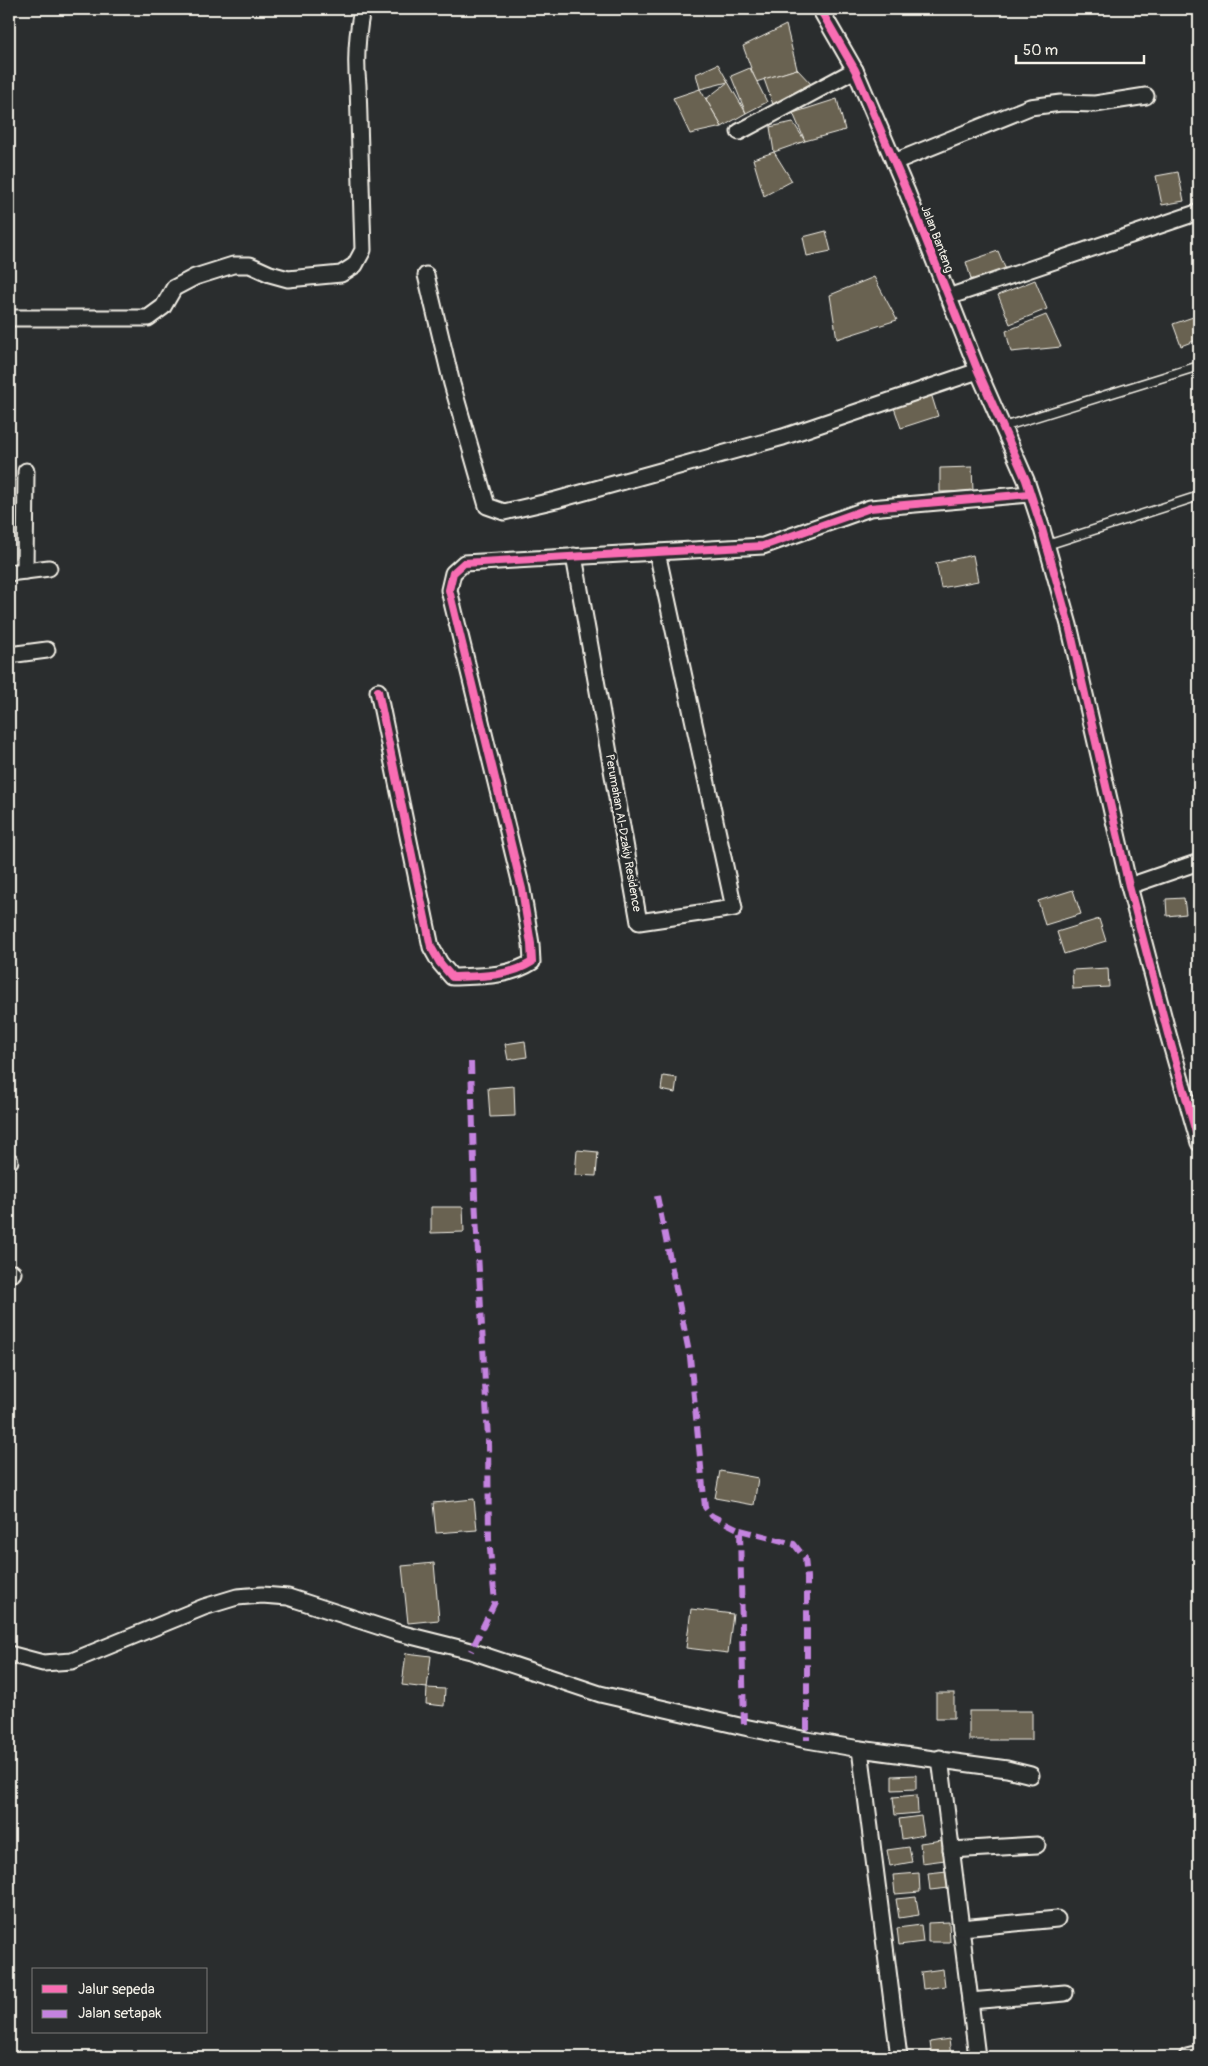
<svg xmlns="http://www.w3.org/2000/svg" width="1208" height="2066" font-family="Pangolin,sans-serif">
<rect width="100%" height="100%" fill="#2a2d2e"/>
<filter id="ink" filterUnits="userSpaceOnUse"><feTurbulence type="fractalNoise" baseFrequency=".02" numOctaves="2"/><feDisplacementMap in="SourceGraphic" scale="10" xChannelSelector="R" yChannelSelector="G"/><feConvolveMatrix kernelMatrix="1 2 1 2 8 2 1 2 1" color-interpolation-filters="sRGB"/></filter>
<g filter="url(#ink)">
<!-- building -->
<g fill="#696251" stroke="#f4f1e8">
<path d="M786 25 797 69 756 82 743 46Z"/>
<path d="M718 64 728 82 700 89 696 74Z"/>
<path d="M750 68 767 102 746 113 731 76Z"/>
<path d="M797 69 813 86 775 110 764 79Z"/>
<path d="M728 82 746 113 722 127 706 99Z"/>
<path d="M700 89 722 127 690 134 673 98Z"/>
<path d="M837 99 845 130 805 141 793 113Z"/>
<path d="M793 122 805 141 774 152 770 127Z"/>
<path d="M774 152 792 181 764 196 753 159Z"/>
<path d="M1178 172 1184 201 1162 205 1156 176Z"/>
<path d="M826 231 831 251 807 256 803 237Z"/>
<path d="M998 251 1008 275 973 285 966 262Z"/>
<path d="M874 277 897 320 837 339 830 295Z"/>
<path d="M1035 280 1047 309 1010 324 998 295Z"/>
<path d="M1046 315 1061 347 1011 352 1006 331Z"/>
<path d="M1193 317 1199 339 1181 346 1173 324Z"/>
<path d="M928 384 938 416 901 428 890 396Z"/>
<path d="M972 467 973 491 940 492V468Z"/>
<path d="M973 555 978 581 941 588 936 563Z"/>
<path d="M1073 890 1081 914 1045 925 1038 901Z"/>
<path d="M1184 898 1186 914 1167 916 1166 899Z"/>
<path d="M1099 919 1106 941 1064 954 1057 932Z"/>
<path d="M1108 968 1109 987 1073 989 1072 970Z"/>
<path d="M525 1041 527 1057 508 1060 505 1044Z"/>
<path d="M663 1076 677 1078 675 1093 661 1090Z"/>
<path d="M514 1086 515 1116 490 1117 488 1088Z"/>
<path d="M577 1150 598 1152 596 1176 575 1175Z"/>
<path d="M431 1207H463L464 1232 431 1233Z"/>
<path d="M720 1471 758 1478 754 1505 715 1498Z"/>
<path d="M474 1499 477 1530 436 1533 433 1503Z"/>
<path d="M434 1563 439 1620 408 1623 402 1566Z"/>
<path d="M691 1609 733 1614 728 1653 686 1648Z"/>
<path d="M406 1653 431 1656 427 1688 402 1685Z"/>
<path d="M427 1688 445 1689 444 1706 426 1704Z"/>
<rect x="936" y="1693" width="18" height="25"/>
<rect x="969" y="1711" width="63" height="29"/>
<path d="M916 1775V1789L892 1790V1776Z"/>
<path d="M917 1795 918 1813 895 1815 893 1797Z"/>
<path d="M921 1816 924 1835 902 1839 899 1819Z"/>
<path d="M943 1840 945 1860 922 1863 920 1843Z"/>
<path d="M909 1847 912 1862 890 1866 887 1850Z"/>
<path d="M947 1871 949 1888 930 1890 928 1873Z"/>
<path d="M919 1873 920 1892 895 1894 893 1875Z"/>
<path d="M916 1897 919 1915 899 1918 896 1899Z"/>
<path d="M949 1922 950 1942H928V1923Z"/>
<path d="M921 1925 923 1942 899 1945 897 1928Z"/>
<path d="M943 1969 945 1986 923 1989 921 1972Z"/>
<path d="M949 2039 951 2057H932L930 2042Z"/>
</g>
<g fill="none" stroke-linecap="round" stroke-linejoin="round">
<defs>
<g id="service">
<path d="M1003 427 1199 366"/>
<path d="M1047 545 1199 496"/>
</g>
<g id="minor">
<path d="M820 9 855 70 907 192 978 371 1026 480 1042 529 1069 625 1129 886 1168 1034 1199 1143"/>
<path d="M739 132 855 70"/>
<path d="M894 162 1030 107 1061 103 1095 104 1146 96"/>
<path d="M426 275 452 384 487 506 504 512 556 500 783 437 978 371"/>
<path d="M948 297 1199 212"/>
<path d="M9 318H148L163 307 174 288 195 277 233 265H250L270 274 288 279 341 274 355 265 363 250 358 85C355 58 357 35 362 9"/>
<path d="M574 556 639 922 734 908 657 552"/>
<path d="M25 571 26 471"/>
<path d="M9 573 49 568"/>
<path d="M9 655 47 650"/>
<path d="M378 691 431 947 440 963 452 977C479 976 509 977 532 962L531 944 522 889 449 590 453 573 464 563 763 546 870 508 1029 494"/>
<path d="M1129 886 1199 862"/>
<path d="M9 1162 10 1161"/>
<path d="M9 1274 13 1273"/>
<path d="M9 1654 43 1663 72 1661 204 1607 237 1597 262 1595 288 1597 399 1633 471 1651 600 1694 744 1727 807 1740 860 1749 1007 1769 1031 1775"/>
<path d="M860 1749 899 2057"/>
<path d="M940 1758 977 2057"/>
<path d="M951 1850 1037 1845"/>
<path d="M961 1928 1057 1919"/>
<path d="M970 2001 1065 1993"/>
<path d="M1187 2057 1199 2054"/>
</g>
</defs>
<!-- service casing -->
<use href="#service" stroke="#f4f1e8" stroke-width="11"/>
<!-- minor casing -->
<use href="#minor" stroke="#f4f1e8" stroke-width="19"/>
<!-- service -->
<use href="#service" stroke="#2a2d2e" stroke-width="8"/>
<!-- minor -->
<use href="#minor" stroke="#2a2d2e" stroke-width="15"/>
<!-- quiet -->
<g stroke="#c483df" stroke-width="6" stroke-dasharray="12 6" stroke-linecap="butt">
<path d="M471 1062 475 1197 488 1439 489 1539 495 1602 471 1651"/>
<path d="M657 1196 690 1357 705 1507 712 1516 740 1530 744 1727"/>
<path d="M740 1530 794 1544 805 1558 807 1577V1740"/>
</g>
<defs>
<g id="cycleway">
<path d="M820 9 855 70 907 192 978 371 1026 480 1042 529 1069 625 1129 886 1168 1034 1199 1143"/>
<path d="M378 691 431 947 440 963 452 977C479 976 509 977 532 962L531 944 522 889 449 590 453 573 464 563 763 546 870 508 1029 494"/>
</g>
</defs>
<!-- cycleway casing -->
<use href="#cycleway" stroke="#2a2d2e" stroke-width="11"/>
<!-- cycleway -->
<use href="#cycleway" stroke="#f96db3" stroke-width="8"/>
</g>
</g>
<g text-anchor="middle" dominant-baseline="central" stroke-width="5" stroke-linejoin="round" paint-order="stroke">
<!-- street labels -->
<g font-size="12" fill="#f4f1e8" stroke="#2a2d2e">
<text transform="translate(937 239) rotate(69)">Jalan Banteng</text>
<text transform="translate(623 833) rotate(80)">Perumahan Al-Dzakiy Residence</text>
</g>
</g>
<!-- margin -->
<rect width="1208" height="2066" fill="none" stroke="#2a2d2e" stroke-width="30"/>
<rect x="15" y="15" width="1178" height="2036" fill="none" stroke="#f4f1e8" stroke-width="2" filter="url(#ink)"/>
<!-- legend -->
<rect x="32" y="1968" width="175" height="65" fill="#2a2d2e" stroke="#7b7b78"/>
<rect x="42" y="1985" width="25" height="8" fill="#f96db3" stroke="#7b7b78"/>
<text x="78" y="1994" font-size="15" fill="#f4f1e8">Jalur sepeda</text>
<rect x="42" y="2010" width="25" height="8" fill="#c483df" stroke="#7b7b78"/>
<text x="78" y="2018" font-size="15" fill="#f4f1e8">Jalan setapak</text>
<!-- scale -->
<path d="M1016 55v8h128v-8" fill="none" stroke="#f4f1e8" stroke-width="2.5"/>
<text x="1023" y="55" font-size="15" fill="#f4f1e8" stroke="#2a2d2e" stroke-width="4" paint-order="stroke">50 m</text>
</svg>
